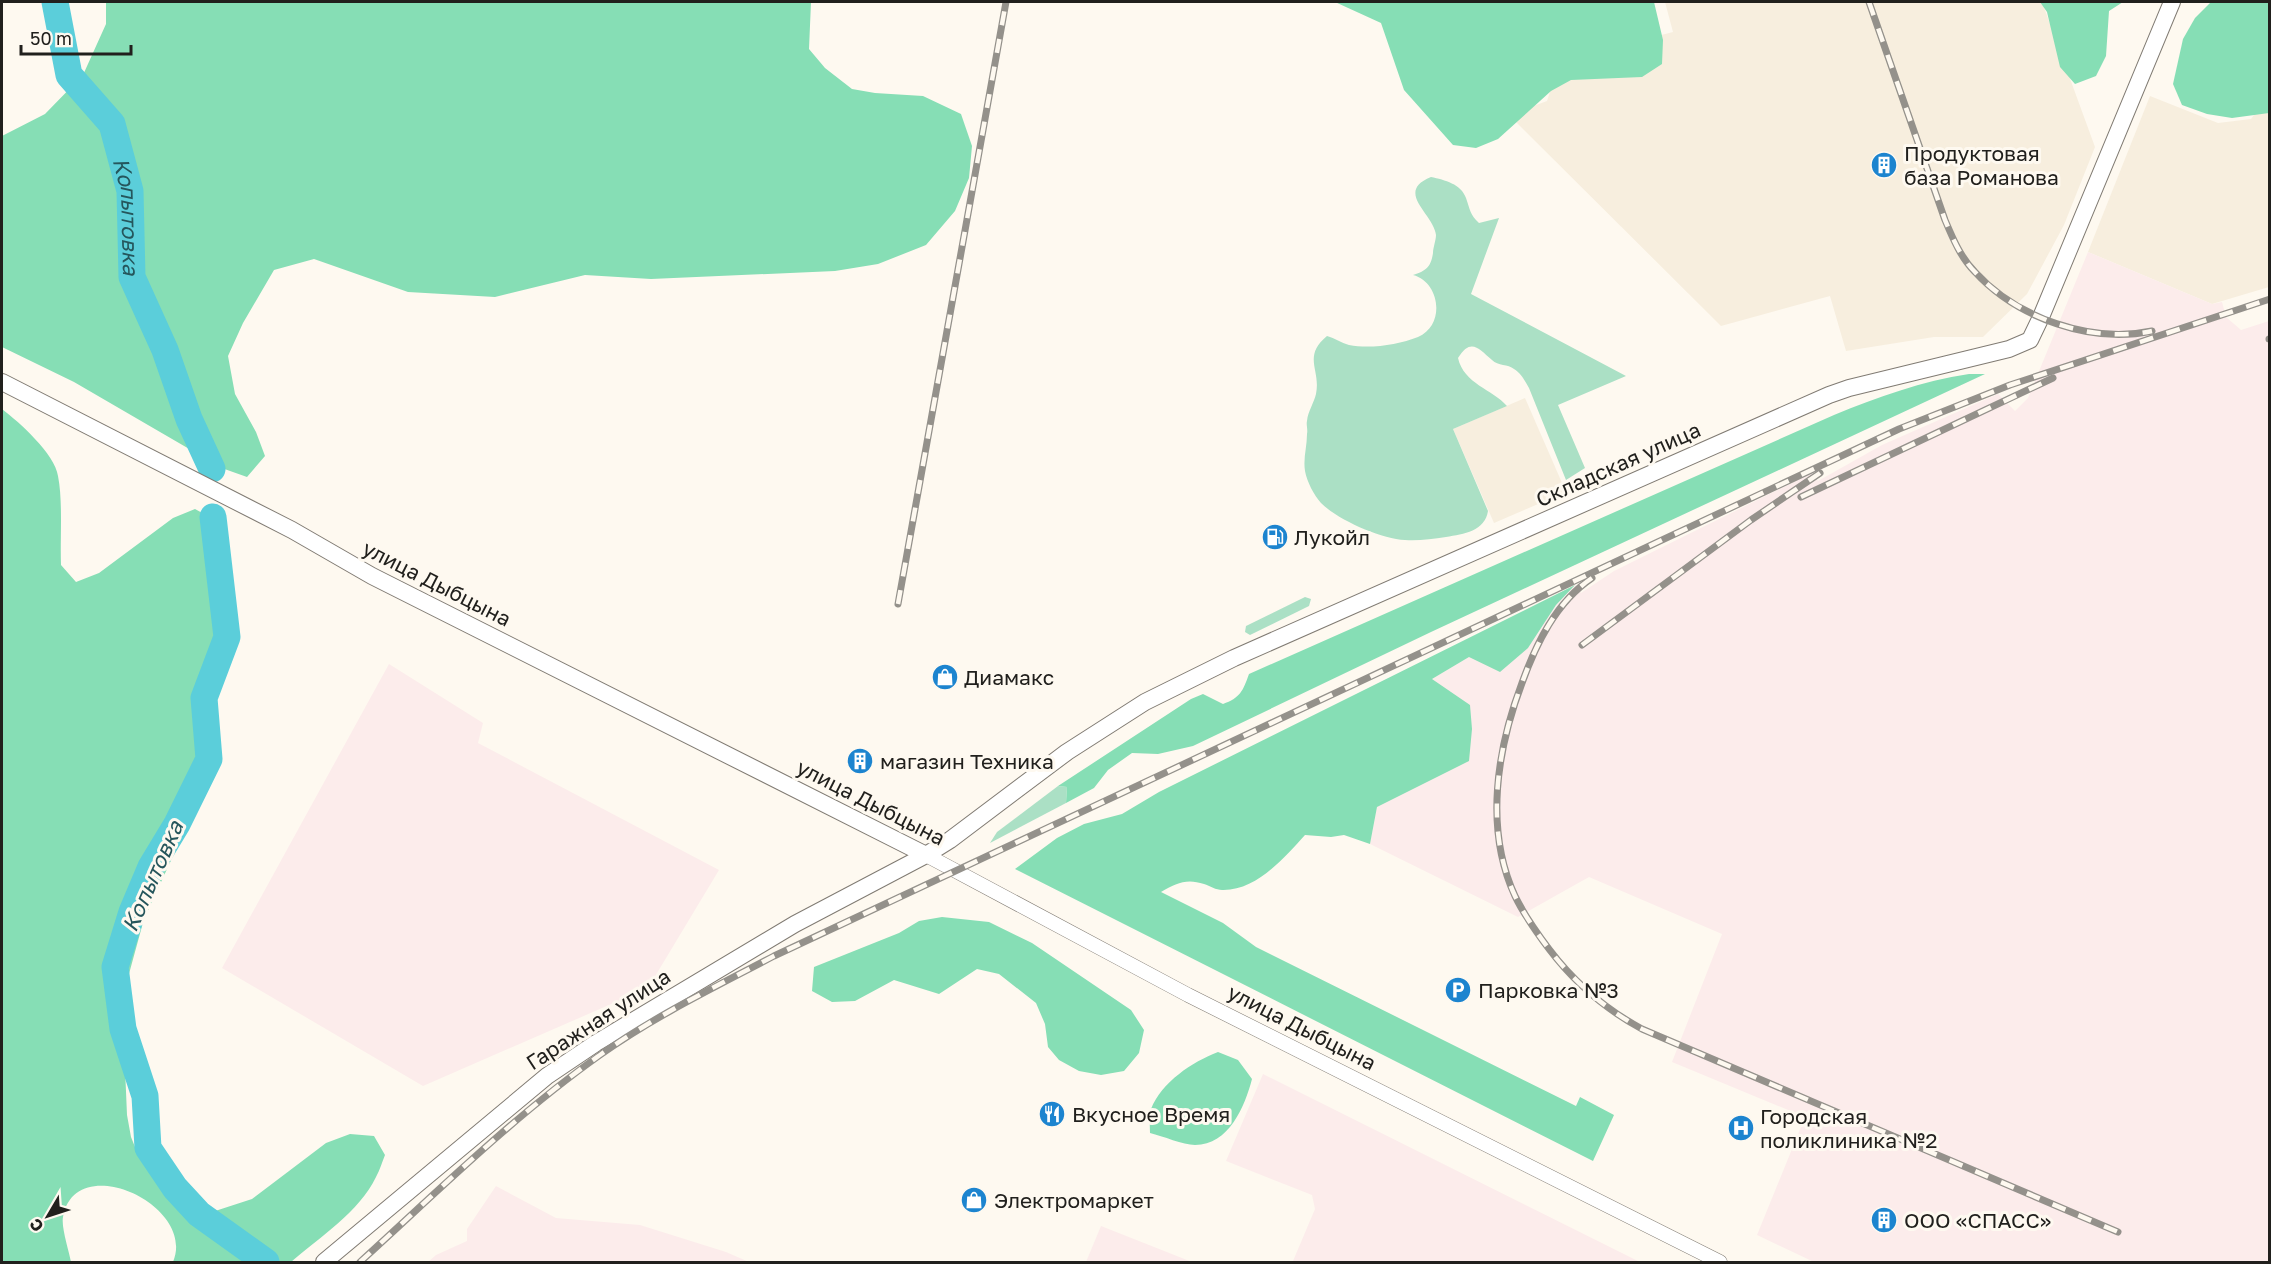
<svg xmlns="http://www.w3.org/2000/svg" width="2271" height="1264" font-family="'Golos Text',sans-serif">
<rect width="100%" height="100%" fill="#fef9f0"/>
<!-- built -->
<g fill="#f7eede">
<path d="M1665 2H2042L2095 147 2064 225 2027 294 1983 337H1934L1846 351 1830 296 1721 326 1509 115 1547 101 1560 61 1673 32Z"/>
<path d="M2150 96 2218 123 2251 119 2269 96V287L2212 304 2088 252Z"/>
<path d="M1525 398 1566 492 1494 523 1453 429Z"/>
</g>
<!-- industrial -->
<g fill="#fceceb">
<path d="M2088 252 2212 304 2222 302 2226 317 2241 330 2269 321V1262H1814L1757 1235 1805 1117 1672 1062 1722 934 1589 877 1518 917 1370 844 1377 807 1432 679 1469 657 1528 648 1556 605 1575 585 1581 593 1614 571 1812 473 1818 481 1882 445 1998 394 2015 411 2028 398Z"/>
<path d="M389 664 483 723 478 743 719 870 648 988 423 1086 222 968Z"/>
<path d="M1263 1074 1640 1262H1298L1293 1261 1315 1209 1312 1195 1226 1161Z"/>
<path d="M496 1186 556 1218 640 1225 726 1252 749 1262H428L436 1255 467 1241V1229Z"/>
<path d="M1101 1226 1192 1262H1086Z"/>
</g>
<!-- green -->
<g fill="#abe0c5">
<path d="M1431 177C1445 180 1461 184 1466 198 1470 209 1470 215 1479 223L1499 218 1471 294 1626 376 1558 405 1585 468 1566 480 1529 388C1525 381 1521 373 1514 369 1508 364 1498 366 1492 360 1479 349 1471 337 1458 358 1464 384 1492 389 1507 406L1453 429 1488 511C1485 531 1464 534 1446 537 1432 539 1418 541 1405 540 1381 539 1338 520 1321 503 1314 495 1307 482 1305 471 1303 458 1307 447 1307 434 1308 429 1306 425 1307 421 1308 411 1314 403 1316 394 1321 369 1302 357 1327 336 1335 338 1341 343 1349 345 1370 349 1398 345 1418 337 1446 325 1440 282 1413 275 1426 271 1431 267 1433 253 1433 248 1436 240 1436 235 1434 214 1394 192 1431 177Z"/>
<path d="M1305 597 1311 599 1309 606 1250 635 1245 632 1246 626Z"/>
<path d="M1058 786 1067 787 1066 803 990 843 997 832Z"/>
</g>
<!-- forest -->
<g fill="#86deb5">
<path d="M106 2H811L809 49 825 68 852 89 875 93 923 96 961 114 972 146 969 178 955 211 926 245 878 264 835 271 651 279 585 275 495 297 408 292 314 259 274 270 243 323 228 356 235 394 256 432 265 456 247 477 216 466 191 450 74 382 2 347V136L45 114 83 75 106 24Z"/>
<path d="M1335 2H1654L1663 40 1662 64 1642 77 1571 80 1551 91 1498 139 1476 148 1453 145 1404 90 1381 23Z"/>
<path d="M2040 2H2123L2109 11 2106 56 2096 76 2075 84 2060 67 2047 12Z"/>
<path d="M2211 2H2269V113L2232 118 2207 114 2182 105 2173 84 2183 39 2195 18Z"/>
<path d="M1969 374H1985L1431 632 1193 746 1158 754 1132 753 1108 770 1094 788 1066 803 1067 787 1058 786 1191 699 1203 694 1223 704C1240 698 1243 691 1249 674L1834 415C1878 397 1922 381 1969 374Z"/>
<path d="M2 409C19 422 55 454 58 476 63 501 60 538 61 565L76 582 99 573 173 518 195 509 215 520 224 541 216 709 197 804 144 919 115 1025 125 1068 127 1115 131 1137 139 1157 166 1193 184 1208 209 1213 252 1199 326 1143 350 1134 374 1136 385 1155C382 1162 380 1170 376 1177 359 1212 320 1237 291 1262H173C197 1205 75 1149 63 1217 61 1227 69 1251 71 1262H2Z"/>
<path d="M1575 585 1556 605 1528 648 1500 672 1469 657 1432 679 1470 705 1472 729 1469 761 1377 807 1370 844 1344 835 1331 837 1305 835C1284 858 1256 891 1222 890 1216 890 1210 886 1204 884 1187 878 1176 883 1161 892L1223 923 1256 947 1576 1106 1580 1097 1614 1115 1593 1161 1015 869 1057 838 1084 824 1122 814 1159 792Z"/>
<path d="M942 917 989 922 1032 943 1131 1010 1144 1030 1139 1053 1124 1071 1101 1075 1079 1071 1059 1060 1048 1047 1045 1024 1036 1003 999 974 977 969 939 994 894 980 855 1001 832 1002 812 991 814 967 899 933 919 921Z"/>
<path d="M1218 1052 1238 1060 1252 1079C1245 1106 1229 1145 1195 1145 1183 1145 1163 1136 1150 1133 1150 1126 1149 1116 1151 1109 1162 1082 1192 1062 1218 1052Z"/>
</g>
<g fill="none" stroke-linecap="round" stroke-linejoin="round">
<!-- river -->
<g stroke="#5bceda" stroke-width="27">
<path id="s1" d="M55 2 69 75 112 124 130 191 132 277 165 350 189 419 212 469"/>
<path d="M213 517 227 637 204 698 209 759 177 824 151 867 132 912 115 967 123 1029 145 1096 148 1148 175 1188 199 1214 266 1262"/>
</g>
<defs>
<path id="minor" d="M926 855 1188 995 1720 1262"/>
<g id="tertiary">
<path d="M2 382 292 530 372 576 926 855"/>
<path d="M324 1262 547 1076 596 1043 795 924 926 855 950 840 1067 752 1145 702 1234 658 1829 395 1849 388 2009 349 2030 340 2041 317 2172 2"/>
</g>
</defs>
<!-- minor casing -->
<use href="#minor" stroke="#807b73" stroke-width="15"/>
<!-- tertiary casing -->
<use href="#tertiary" stroke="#807b73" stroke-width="18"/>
<!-- minor -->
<use href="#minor" stroke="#fff" stroke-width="14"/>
<!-- tertiary -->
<use href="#tertiary" stroke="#fff" stroke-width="16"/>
<defs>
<g id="rail">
<path d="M1869 2 1945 220C1953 239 1961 258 1975 272 2017 318 2091 344 2152 331"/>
<path d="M2269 339H2270"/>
<path d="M1801 497 2053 378"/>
<path d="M1592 578C1556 602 1536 644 1522 683 1497 749 1484 829 1515 896 1524 915 1537 933 1549 949 1574 982 1605 1009 1642 1029L2118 1232"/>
<path d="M898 604 1006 2"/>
<path d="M1582 645 1751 520 1820 473"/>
<path d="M360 1262C438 1191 514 1116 600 1055 655 1016 715 987 774 956L1899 429 2010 385 2270 299"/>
</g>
</defs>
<!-- rail casing -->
<use href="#rail" stroke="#94918b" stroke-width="7"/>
<!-- rail -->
<use href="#rail" stroke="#fef9f0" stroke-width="4.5" stroke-dasharray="14" stroke-linecap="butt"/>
</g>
<!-- icons -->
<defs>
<symbol id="building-disc" viewBox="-11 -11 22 22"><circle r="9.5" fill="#1c84cf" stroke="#fef9f0"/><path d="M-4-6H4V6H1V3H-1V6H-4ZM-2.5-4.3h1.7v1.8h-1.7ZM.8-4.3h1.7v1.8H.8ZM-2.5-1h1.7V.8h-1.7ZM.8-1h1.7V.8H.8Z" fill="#fff"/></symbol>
<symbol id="fuel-disc" viewBox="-11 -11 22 22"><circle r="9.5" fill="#1c84cf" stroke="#fef9f0"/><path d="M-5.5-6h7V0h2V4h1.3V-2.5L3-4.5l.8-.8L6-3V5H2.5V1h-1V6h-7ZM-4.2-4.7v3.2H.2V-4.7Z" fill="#fff"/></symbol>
<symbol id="shop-disc" viewBox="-11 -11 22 22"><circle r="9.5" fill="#1c84cf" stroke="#fef9f0"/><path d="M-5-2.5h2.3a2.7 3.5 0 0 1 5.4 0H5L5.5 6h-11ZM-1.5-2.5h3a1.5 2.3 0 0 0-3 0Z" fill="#fff"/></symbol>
<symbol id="parking-disc" viewBox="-11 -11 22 22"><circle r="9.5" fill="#1c84cf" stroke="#fef9f0"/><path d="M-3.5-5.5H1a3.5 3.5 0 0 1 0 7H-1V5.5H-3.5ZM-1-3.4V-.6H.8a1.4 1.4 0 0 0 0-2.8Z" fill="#fff"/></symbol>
<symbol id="restaurant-disc" viewBox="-11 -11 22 22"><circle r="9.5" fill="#1c84cf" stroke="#fef9f0"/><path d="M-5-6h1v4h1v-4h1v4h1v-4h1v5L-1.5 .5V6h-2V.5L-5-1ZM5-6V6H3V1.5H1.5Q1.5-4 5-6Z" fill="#fff"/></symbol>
<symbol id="hospital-disc" viewBox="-11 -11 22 22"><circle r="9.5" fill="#1c84cf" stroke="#fef9f0"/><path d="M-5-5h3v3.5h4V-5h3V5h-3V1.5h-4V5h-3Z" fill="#fff"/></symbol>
</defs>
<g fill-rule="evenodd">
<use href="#building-disc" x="1869" y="150" width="30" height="30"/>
<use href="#fuel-disc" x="1260" y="522" width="30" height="30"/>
<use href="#shop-disc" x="930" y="662" width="30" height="30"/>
<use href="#building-disc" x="845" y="746" width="30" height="30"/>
<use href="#parking-disc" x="1443" y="975" width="30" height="30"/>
<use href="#restaurant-disc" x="1037" y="1099" width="30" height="30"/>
<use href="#hospital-disc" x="1726" y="1113" width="30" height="30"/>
<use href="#shop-disc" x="959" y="1185" width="30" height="30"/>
<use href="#building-disc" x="1869" y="1205" width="30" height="30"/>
</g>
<g text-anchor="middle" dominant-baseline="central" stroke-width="6" stroke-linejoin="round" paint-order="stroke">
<!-- poi labels -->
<g font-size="21" fill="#21201d" stroke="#fef9f0" text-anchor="start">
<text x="1904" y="153">Продуктовая<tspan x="1904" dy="24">база Романова</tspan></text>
<text x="1294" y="537">Лукойл</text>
<text x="964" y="677">Диамакс</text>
<text x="880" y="761">магазин Техника</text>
<text x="1478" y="990">Парковка №3</text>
<text x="1072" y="1114">Вкусное Время</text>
<text x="1760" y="1116">Городская<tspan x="1760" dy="24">поликлиника №2</tspan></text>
<text x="994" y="1200">Электромаркет</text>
<text x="1904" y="1220">ООО «СПАСС»</text>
</g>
<!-- street labels -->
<g font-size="21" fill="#21201d" stroke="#fef9f0">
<text transform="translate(1618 464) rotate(-24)">Складская улица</text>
<text transform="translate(437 583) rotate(27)">улица Дыбцына</text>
<text transform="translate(871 802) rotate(27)">улица Дыбцына</text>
<text transform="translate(598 1019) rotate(-33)">Гаражная улица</text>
<text transform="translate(1302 1027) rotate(27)">улица Дыбцына</text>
</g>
<!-- water labels -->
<g font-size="22" font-style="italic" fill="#25565c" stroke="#fef9f0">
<text stroke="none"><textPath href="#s1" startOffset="234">Копытовка</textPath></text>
<text transform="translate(152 876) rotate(-66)">Копытовка</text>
</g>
</g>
<!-- border -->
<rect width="2271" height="1264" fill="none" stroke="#21201d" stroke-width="6"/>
<!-- north arrow -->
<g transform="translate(48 1216) rotate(231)" stroke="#fef9f0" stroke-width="4.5" paint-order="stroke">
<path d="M0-4.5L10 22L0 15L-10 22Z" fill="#21201d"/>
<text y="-9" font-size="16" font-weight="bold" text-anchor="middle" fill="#21201d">С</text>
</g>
<!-- scale -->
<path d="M21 45v9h110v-9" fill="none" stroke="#21201d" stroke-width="3"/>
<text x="30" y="45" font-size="18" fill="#21201d" stroke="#fef9f0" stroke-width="4.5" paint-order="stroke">50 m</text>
</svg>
